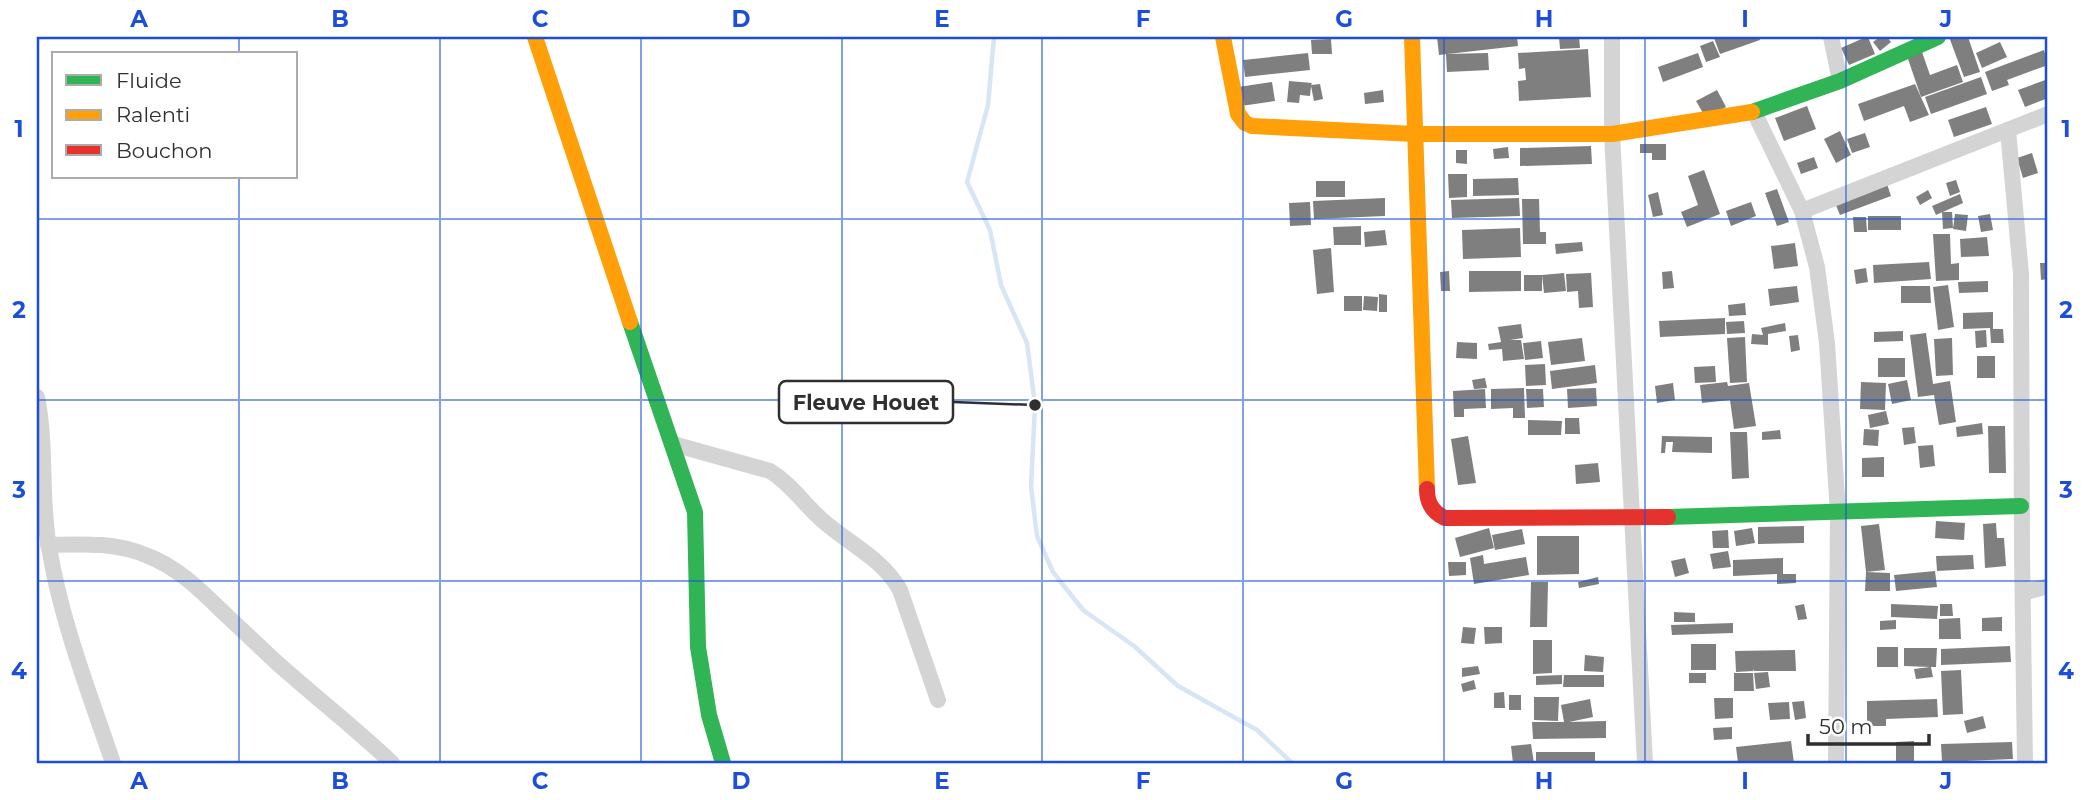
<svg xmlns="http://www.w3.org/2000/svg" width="2085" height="800" font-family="Montserrat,sans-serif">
<rect width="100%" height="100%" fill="#fff"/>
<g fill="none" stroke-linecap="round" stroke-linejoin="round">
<!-- stream -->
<path stroke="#d7e5f4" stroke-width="4.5" d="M994 37 988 105 967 182 990 230 1001 285 1027 343 1035 405 1031 487 1037 536 1053 572 1083 610 1134 646 1178 686 1257 730 1292 763"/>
</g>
<!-- building -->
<g fill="#7f7f7f">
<path d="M1437 37H1517L1518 46 1439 55Z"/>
<path d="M1559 37H1579L1580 48 1560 49Z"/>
<path d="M1719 37H1759L1760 40 1720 54 1714 38Z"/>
<path d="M1866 37H1868L1875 54 1849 65 1841 48Z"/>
<path d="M1880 37H1887L1891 42 1880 51 1873 42Z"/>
<path d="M1949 37H1968L1980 72 1964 77Z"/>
<path d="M1331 39 1332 54H1312L1311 40Z"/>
<path d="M1713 41 1720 57 1706 62 1700 46Z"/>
<path d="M2000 42 2007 57 1982 68 1976 53Z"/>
<path d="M1588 49 1591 97 1519 101 1518 81 1526 80 1525 68 1519 69 1518 53Z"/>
<path d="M2044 50 2048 65 2007 80 2009 85 1992 91 1985 72Z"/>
<path d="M1922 52 1930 75 1957 65 1963 82 1921 97 1907 56Z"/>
<path d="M1308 53 1310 70 1245 77 1243 60Z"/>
<path d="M1488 53 1489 70 1447 72 1446 54Z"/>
<path d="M1698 53 1703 67 1663 82 1658 67Z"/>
<path d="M1981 77 1987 94 1931 114 1925 97Z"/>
<path d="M2048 79V98L2025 107 2018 90Z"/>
<path d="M1289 81 1312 83 1311 85 1320 84 1323 99 1314 101 1311 86 1310 96 1300 95 1299 103 1287 102Z"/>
<path d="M1272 82 1275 101 1241 106 1238 87Z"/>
<path d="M1915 84 1929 115 1910 122 1904 106 1864 121 1858 104Z"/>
<path d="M1383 90 1384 102 1365 104 1364 93Z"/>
<path d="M1717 90 1726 107 1706 118 1696 101Z"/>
<path d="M1807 106 1816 129 1784 141 1775 118Z"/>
<path d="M1986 107 1992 124 1954 137 1948 120Z"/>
<path d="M1840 131 1851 155 1836 163 1824 139Z"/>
<path d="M1865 133 1870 147 1852 153 1847 139Z"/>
<path d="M1640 144H1666V160H1652V153H1640Z"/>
<path d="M1591 146 1592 164 1520 166V148Z"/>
<path d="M1508 147 1509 158 1494 159 1493 149Z"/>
<path d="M1456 150H1467V164L1456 163Z"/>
<path d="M2032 153 2038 173 2023 178 2017 158Z"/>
<path d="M1814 157 1818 168 1801 174 1797 163Z"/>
<path d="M1704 170 1720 214 1687 227 1681 212 1698 205 1688 176Z"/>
<path d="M1448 174H1467V197L1449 198Z"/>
<path d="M1518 178 1519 195 1473 196V179Z"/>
<path d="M1956 180 1960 192 1950 196 1946 183Z"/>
<rect x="1316" y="181" width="29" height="16"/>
<path d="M1887 184 1891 196 1840 215 1835 203Z"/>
<path d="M1777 189 1789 222 1777 226 1765 193Z"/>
<path d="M1928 190 1932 198 1920 205 1916 197Z"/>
<path d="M1658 192 1663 215 1653 217 1648 195Z"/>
<path d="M1960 194 1963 203 1936 215 1932 206Z"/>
<path d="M1385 198V216L1314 219 1313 201Z"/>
<path d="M1519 198 1520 216 1452 218 1451 200Z"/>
<path d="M1522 199H1539L1540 232H1546V244H1523Z"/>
<path d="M1310 202 1311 225 1290 226 1289 203Z"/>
<path d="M1751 202 1756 216 1731 226 1726 211Z"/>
<path d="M1942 212H1952L1953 228 1943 229Z"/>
<path d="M1955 214 1968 215 1966 231 1953 229Z"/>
<path d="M1990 214 1993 230 1981 232 1978 216Z"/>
<rect x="1868" y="216" width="33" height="14"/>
<path d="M1853 217H1866L1867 232H1854Z"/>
<path d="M1361 226V245H1334L1333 227Z"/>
<path d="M1520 228 1521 257 1463 259 1462 230Z"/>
<path d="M1385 230 1387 245 1365 247 1364 232Z"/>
<path d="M1933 234H1950L1951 264 1959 263V280L1936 281Z"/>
<path d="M1987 237 1989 256 1961 257 1960 239Z"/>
<path d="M1582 242 1583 251 1556 254 1555 244Z"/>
<path d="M1795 243 1798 266 1774 269 1771 246Z"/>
<path d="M1331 248 1334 292 1317 294 1313 250Z"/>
<path d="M1929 262 1931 279 1874 283 1873 265Z"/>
<path d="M2040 263H2048V279L2041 280Z"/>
<path d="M1866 268 1868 282 1856 284 1854 270Z"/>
<path d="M1449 271 1450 291H1441L1440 272Z"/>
<path d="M1469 271H1521V291L1469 292Z"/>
<path d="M1672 271 1674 288 1663 289 1662 272Z"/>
<path d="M1564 273 1566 291 1544 293 1542 275Z"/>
<path d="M1591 273 1593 307 1579 308 1578 291 1567 292 1566 274Z"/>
<rect x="1524" y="275" width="18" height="16"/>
<path d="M1988 281V292L1959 293 1958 282Z"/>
<path d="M1948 285 1954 327 1938 330 1933 287Z"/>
<path d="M1797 286 1799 302 1770 306 1768 289Z"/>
<path d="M1901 286H1930L1931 303H1901Z"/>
<path d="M1379 294 1387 295V312H1379Z"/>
<rect x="1344" y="296" width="18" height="15"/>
<path d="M1364 296 1378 297 1377 311 1363 310Z"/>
<path d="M1745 303 1746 315 1729 316 1728 305Z"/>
<path d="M1993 312V329H2003L2004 343H1991L1990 328 1963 329V313Z"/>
<path d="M1725 318V334L1660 337 1659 321Z"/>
<path d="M1744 321 1745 333 1727 334 1726 322Z"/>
<path d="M1785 323 1786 331 1768 334V345L1751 344 1752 334 1763 335 1761 328Z"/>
<path d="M1521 324 1523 338 1510 340H1521L1524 359 1503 361 1502 349 1489 350 1488 344 1501 342 1498 327Z"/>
<path d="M1986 330 1987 347 1976 348 1975 331Z"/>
<path d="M1903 331V341L1874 342V332Z"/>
<path d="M1926 333 1933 384 1950 381 1956 422 1939 425 1934 395 1918 397 1910 335Z"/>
<path d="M1798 335 1800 350 1791 352 1789 336Z"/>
<path d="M1745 337 1747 382 1730 383 1727 338Z"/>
<path d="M1582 338 1585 361 1551 365 1548 342Z"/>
<path d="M1952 338 1953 375 1936 376 1934 339Z"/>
<path d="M1541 341 1543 358 1525 360 1523 343Z"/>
<path d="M1457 342 1477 343V359L1456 358Z"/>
<rect x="1977" y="356" width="18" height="22"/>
<rect x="1878" y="358" width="27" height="19"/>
<path d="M1545 364 1546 385 1526 386 1525 365Z"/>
<path d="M1595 365 1597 383 1552 389 1550 371Z"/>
<path d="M1715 366 1716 382 1695 383 1694 367Z"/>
<path d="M1485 378 1487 388 1474 389 1472 380Z"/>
<path d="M1907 380 1911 400 1892 404 1888 384Z"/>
<path d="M1727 382 1728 386 1749 383 1756 426 1734 429 1730 400 1702 403 1700 385Z"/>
<path d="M1861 382 1886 383 1885 410 1860 409Z"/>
<path d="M1673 383 1675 400 1657 403 1655 386Z"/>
<path d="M1524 388 1525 418H1513V408L1491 409V389Z"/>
<path d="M1596 388 1597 406 1568 408 1567 389Z"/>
<path d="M1485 389 1486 408 1464 409V417H1454L1453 391Z"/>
<path d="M1526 389H1543L1544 407 1527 408Z"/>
<path d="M1886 411 1889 424 1870 428 1868 415Z"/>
<path d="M1565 418H1579L1580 434H1565Z"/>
<path d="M1528 420 1562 421 1561 435H1528Z"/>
<path d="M1982 423 1983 434 1957 437 1956 427Z"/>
<path d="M1988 426H2005L2006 473H1989Z"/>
<path d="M1914 427 1916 443 1904 445 1902 428Z"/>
<path d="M1864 429 1879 430 1878 446 1863 445Z"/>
<path d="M1780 430 1781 439 1762 440V432Z"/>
<path d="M1730 432H1747L1749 478 1732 479Z"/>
<path d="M1468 436 1476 483 1458 485 1451 439Z"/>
<path d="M1662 436 1712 437V453L1672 452 1673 442H1666L1665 453H1661Z"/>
<path d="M1933 445 1935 466 1920 468 1918 446Z"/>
<path d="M1884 457V477H1862V458Z"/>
<path d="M1598 463 1600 482 1576 484 1575 465Z"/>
<path d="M1936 521 1965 523 1964 540 1935 538Z"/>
<path d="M1996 523 1997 538H2004L2006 566 1985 568 1983 524Z"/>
<path d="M1879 524 1885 570 1866 572 1861 526Z"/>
<path d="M1804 526V543L1758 544V527Z"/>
<path d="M1489 528 1494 548 1460 557 1455 538Z"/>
<path d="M1752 528 1755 543 1736 546 1734 531Z"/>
<path d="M1522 529 1525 544 1495 550 1492 535Z"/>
<path d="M1728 530 1729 548H1713L1712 531Z"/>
<path d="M1537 536H1579V574L1537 575Z"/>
<path d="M1728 551 1731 567 1713 569 1710 554Z"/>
<path d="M1483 555 1484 564 1526 557 1529 575 1474 584 1470 558Z"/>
<path d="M1973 555 1974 569 1937 571 1936 556Z"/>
<path d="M1685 558 1689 573 1675 577 1671 561Z"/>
<path d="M1783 558V574H1796V583L1777 584V574L1733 576V560Z"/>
<path d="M1448 562H1466V575L1449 576Z"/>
<path d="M1935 571 1937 587 1896 591 1894 575Z"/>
<path d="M1866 572 1890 573V591H1865Z"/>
<path d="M1598 577 1599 584 1579 588 1578 582Z"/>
<path d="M1531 582H1548L1547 627H1530Z"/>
<path d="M1804 604 1807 619 1798 620 1795 606Z"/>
<path d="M1891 604 1938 606 1937 619 1891 617Z"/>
<path d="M1940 604H1952L1953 616H1940Z"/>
<path d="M1674 612 1695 613V622H1674Z"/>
<path d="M2002 617V631H1982V618Z"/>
<path d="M1960 618 1961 639H1939V619Z"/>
<path d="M1896 620V629L1880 630V621Z"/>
<path d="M1733 623V633L1672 635 1671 625Z"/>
<path d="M1463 627 1476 628 1474 644 1461 643Z"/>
<path d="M1484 627H1502V643L1485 644Z"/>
<path d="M1533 640H1552V673L1533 674Z"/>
<rect x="1691" y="644" width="25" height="26"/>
<path d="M2010 646 2011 662 1941 665V649Z"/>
<rect x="1877" y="647" width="21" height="20"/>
<path d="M1904 648H1937L1936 667H1931L1933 677 1916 679 1914 669 1930 667 1904 666Z"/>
<path d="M1795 650 1796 671H1754L1753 669V671L1736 672 1735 651Z"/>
<path d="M1585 655 1604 657 1603 672 1584 671Z"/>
<path d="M1478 666 1480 674 1462 677V668Z"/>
<path d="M1961 670 1963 714 1943 715 1941 671Z"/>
<path d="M1768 672 1770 687 1756 689 1754 673Z"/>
<rect x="1689" y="673" width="17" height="10"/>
<path d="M1734 673H1753L1754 691H1734Z"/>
<path d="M1562 675V684L1536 685V676Z"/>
<path d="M1564 675H1604V687H1563Z"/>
<path d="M1474 680 1476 689 1463 692 1461 684Z"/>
<path d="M1504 692 1505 708H1494V693Z"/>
<rect x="1509" y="695" width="12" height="15"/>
<path d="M1534 697H1559L1558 721 1534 720Z"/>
<path d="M1714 698H1733V718L1715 719Z"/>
<path d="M1590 699 1593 717 1569 722 1606 721V738L1533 739 1532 722H1564L1561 705Z"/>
<path d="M1937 699 1938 717 1886 719V726H1867V701Z"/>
<path d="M1804 701 1806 718 1795 720 1792 702Z"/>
<path d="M1789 702 1790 719 1770 720 1768 703Z"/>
<path d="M1983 716 1986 728 1967 733 1964 721Z"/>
<path d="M1732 727V739L1714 740 1713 728Z"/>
<path d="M1791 741 1794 763H1738L1736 747Z"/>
<path d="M1914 741V763H1896V742Z"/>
<path d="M2012 742 2013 759 1942 762 1941 744Z"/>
<path d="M1531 744 1534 763H1513L1511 746Z"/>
<rect x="1536" y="752" width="59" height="11"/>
</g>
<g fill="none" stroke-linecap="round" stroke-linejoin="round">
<!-- street -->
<g stroke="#d4d4d4" stroke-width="16">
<path d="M1612 37V134L1645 763"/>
<path d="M1831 37 1840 81"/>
<path d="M1754 112 1802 211 2048 114"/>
<path d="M2008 130 2021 274 2022 553 2025 763"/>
<path d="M1802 211 1817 267 1827 343 1838 513 1836 763"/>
<path d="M37 397C47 446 40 498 49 547 61 621 89 692 113 763"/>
<path d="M673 444 770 471C791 484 804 504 822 520 849 544 882 558 900 590L938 700"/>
<path d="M48 545C82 544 116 542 148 556 179 568 201 591 224 613 241 629 258 645 275 661 314 696 354 727 392 763"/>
<path d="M2023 593 2048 586"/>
</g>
<!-- fast -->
<g stroke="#30b455" stroke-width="16">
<path d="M1752 112 1840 81 1938 37"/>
<path d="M630 322 695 512 698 647 709 715 723 763"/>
<path d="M1668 517 2021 506"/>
</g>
<!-- slow -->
<g stroke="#ff9f0a" stroke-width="16">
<path d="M535 37 630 322"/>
<path d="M1223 37 1238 114 1245 123 1252 126 1415 134H1612L1752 112"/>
<path d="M1412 37 1427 489"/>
</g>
<!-- jam -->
<path stroke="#e5322d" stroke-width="16" d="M1427 489C1427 503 1432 512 1445 518L1668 517"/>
</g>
<!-- grid -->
<path fill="none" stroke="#1d4ed8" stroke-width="2" stroke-opacity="0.55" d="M239 37V54M440 37V763M641 37V763M842 37V763M1042 37V763M1243 37V763M1444 37V763M1645 37V763M1846 37V763M239 177V763M37 219H2048M37 400H2048M37 581H2048"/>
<!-- callouts -->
<path fill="none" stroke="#2f2f2f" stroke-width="2.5" d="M1035 405L953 402"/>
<circle fill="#2f2f2f" stroke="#fff" stroke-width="2.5" cx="1035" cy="405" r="7"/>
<rect fill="#fff" stroke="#2f2f2f" stroke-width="2.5" x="779" y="381" width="174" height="42" rx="7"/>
<g font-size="21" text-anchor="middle" font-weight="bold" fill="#2f2f2f">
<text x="866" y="410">Fleuve Houet</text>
</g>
<!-- border -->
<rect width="2085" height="800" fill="none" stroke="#ffffff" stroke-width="77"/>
<!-- legend -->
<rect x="52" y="52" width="245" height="126" fill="#ffffff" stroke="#acacac" stroke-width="2"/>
<rect x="66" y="75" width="35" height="10" fill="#30b455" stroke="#acacac" stroke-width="2"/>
<text x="116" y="88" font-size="21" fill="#2f2f2f">Fluide</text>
<rect x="66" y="110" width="35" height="10" fill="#ff9f0a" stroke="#acacac" stroke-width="2"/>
<text x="116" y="122" font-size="21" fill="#2f2f2f">Ralenti</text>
<rect x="66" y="145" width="35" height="10" fill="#e5322d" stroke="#acacac" stroke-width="2"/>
<text x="116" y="158" font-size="21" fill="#2f2f2f">Bouchon</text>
<!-- scale -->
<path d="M1808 734v10h121v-10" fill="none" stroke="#2f2f2f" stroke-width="3.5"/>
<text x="1819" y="734" font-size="21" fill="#2f2f2f" stroke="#ffffff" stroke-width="5" paint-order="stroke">50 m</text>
<rect x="38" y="38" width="2008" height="724" fill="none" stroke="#1d4ed8" stroke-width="2.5"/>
<g font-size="23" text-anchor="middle" font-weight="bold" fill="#1d4ed8">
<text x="139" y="27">A</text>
<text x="340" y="27">B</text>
<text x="540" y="27">C</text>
<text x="741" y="27">D</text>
<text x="942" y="27">E</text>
<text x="1143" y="27">F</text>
<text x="1344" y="27">G</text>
<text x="1544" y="27">H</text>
<text x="1745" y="27">I</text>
<text x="1946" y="27">J</text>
<text x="19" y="137">1</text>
<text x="2066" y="137">1</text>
<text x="19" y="318">2</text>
<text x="2066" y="318">2</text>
<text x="19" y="498">3</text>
<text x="2066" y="498">3</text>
<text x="19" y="679">4</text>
<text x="2066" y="679">4</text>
<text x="139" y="789">A</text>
<text x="340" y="789">B</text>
<text x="540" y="789">C</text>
<text x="741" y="789">D</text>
<text x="942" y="789">E</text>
<text x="1143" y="789">F</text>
<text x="1344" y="789">G</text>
<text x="1544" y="789">H</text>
<text x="1745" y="789">I</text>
<text x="1946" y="789">J</text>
</g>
</svg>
